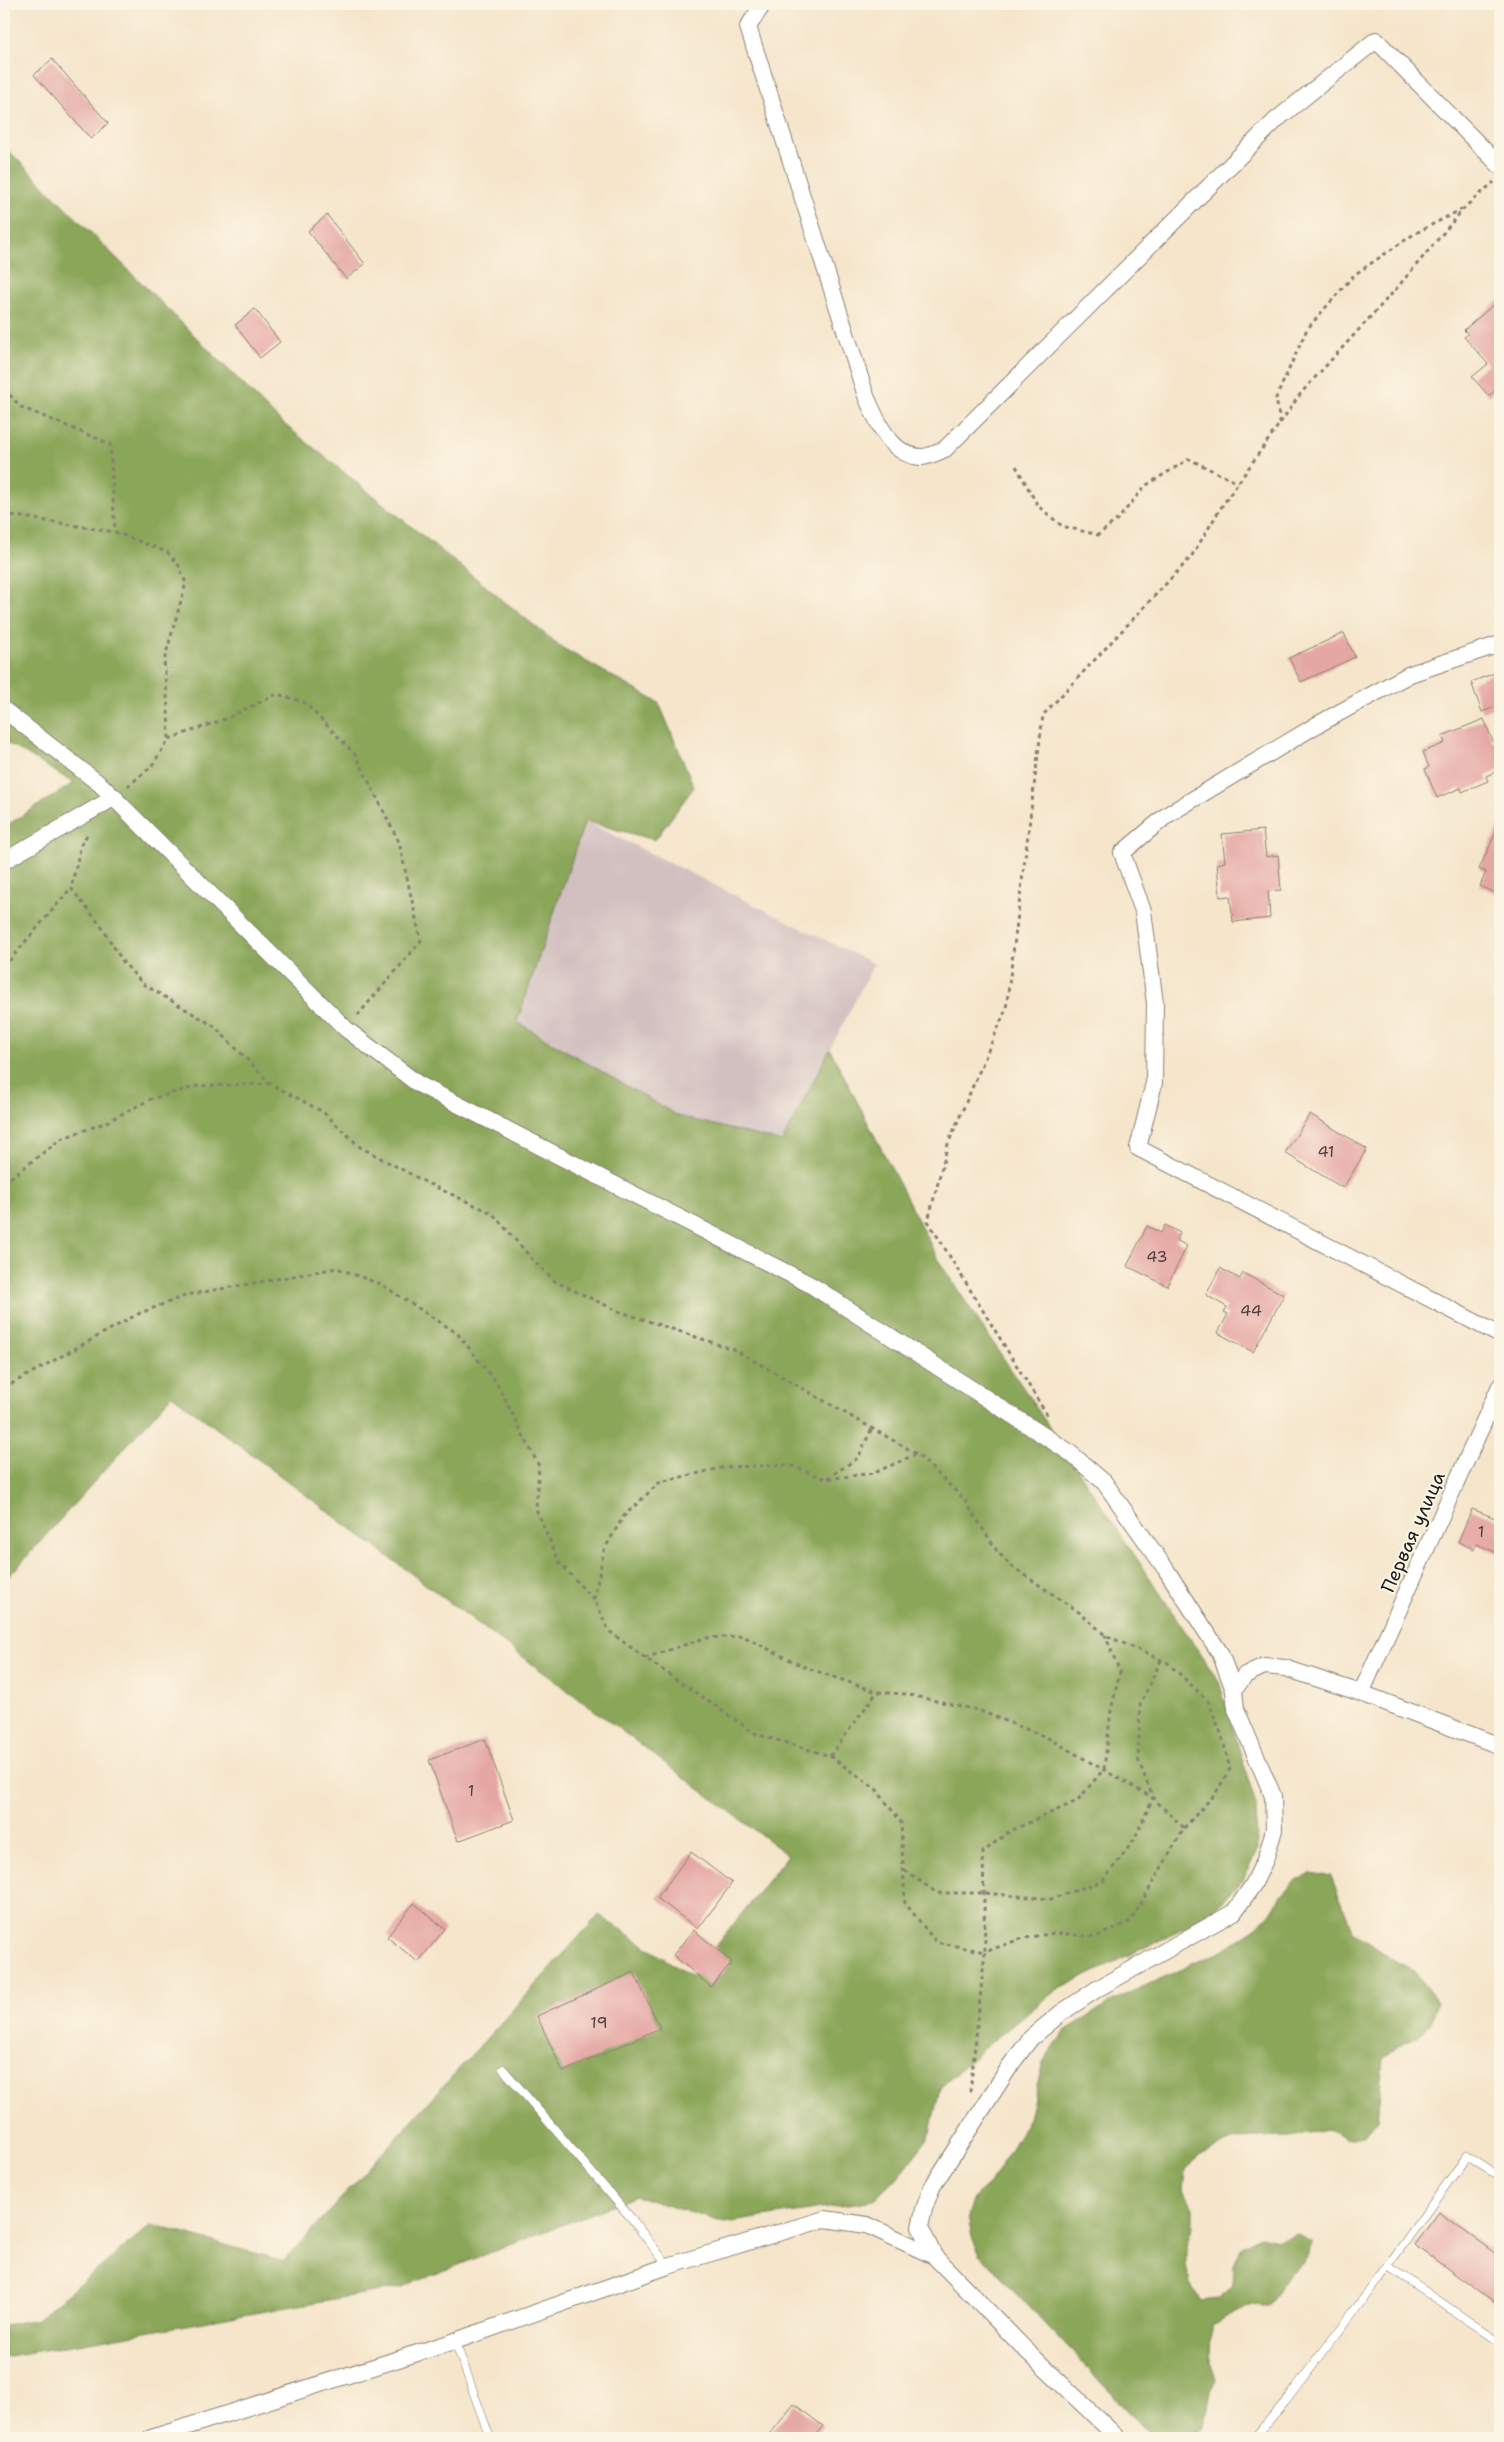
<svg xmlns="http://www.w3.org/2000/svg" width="1504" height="2442" font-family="'Shantell Sans',sans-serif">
<rect width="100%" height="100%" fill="#fcf5e5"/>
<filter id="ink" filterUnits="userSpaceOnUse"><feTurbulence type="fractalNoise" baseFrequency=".02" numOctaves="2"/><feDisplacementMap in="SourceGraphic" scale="10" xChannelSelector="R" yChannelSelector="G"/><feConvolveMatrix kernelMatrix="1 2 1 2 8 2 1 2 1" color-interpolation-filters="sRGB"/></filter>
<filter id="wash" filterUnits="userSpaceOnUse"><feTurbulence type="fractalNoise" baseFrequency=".0096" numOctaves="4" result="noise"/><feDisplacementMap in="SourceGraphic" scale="20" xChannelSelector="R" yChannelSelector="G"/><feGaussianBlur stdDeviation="1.12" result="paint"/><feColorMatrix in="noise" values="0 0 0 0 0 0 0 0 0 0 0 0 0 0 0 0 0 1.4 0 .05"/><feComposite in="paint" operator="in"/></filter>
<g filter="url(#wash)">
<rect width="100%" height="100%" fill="#f5e5cb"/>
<!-- industrial -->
<path fill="#d2bfc0" d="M585 821 874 964 782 1142 678 1116 516 1022Z"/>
<!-- forest -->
<g fill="#8aa658" stroke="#53613a">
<path d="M4 146 279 420 561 647 659 703 694 787 655 840 585 821 517 1022 678 1116 782 1142 830 1049 940 1263 1219 1682 1256 1805 1257 1851 1243 1880 1207 1918 1059 1988 984 2048 940 2088 929 2137 898 2177 873 2200 725 2223 636 2196 402 2287 4 2357V2325L37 2319 152 2225 284 2261 599 1915 692 1977 788 1855 172 1395 4 1582V827L74 783 4 741Z"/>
<path d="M1313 1872 1331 1876 1352 1930 1397 1963 1414 1971 1437 2002 1431 2021 1419 2035 1399 2045 1383 2059 1377 2120 1364 2136 1344 2139 1329 2130 1289 2136 1251 2137 1232 2141 1198 2156 1186 2171 1184 2190 1193 2207V2227L1186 2244V2265L1190 2285 1201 2301 1219 2299 1233 2284 1234 2265 1242 2246 1260 2236 1277 2240 1298 2234 1312 2243 1305 2260 1291 2273 1268 2307 1249 2306 1211 2325 1210 2362 1216 2379C1206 2396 1208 2411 1203 2429 1186 2439 1168 2442 1150 2434L980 2255 972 2237 968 2217 974 2198 990 2184 1029 2118 1043 2062 1065 2031 1114 2000 1223 1950 1257 1927 1271 1912 1282 1894 1296 1881Z"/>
</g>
<g id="blocks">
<!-- building -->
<g fill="#e5a7a4">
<path d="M52 59 108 123 91 139 34 75Z"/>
<path d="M327 215 365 264 346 279 308 231Z"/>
<path d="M1500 299V386L1489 396 1472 377 1488 364 1464 337 1468 334 1464 330Z"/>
<path d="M255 309 280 342 260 358 235 325Z"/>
<path d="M1344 633 1355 657 1301 682 1289 658Z"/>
<path d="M1500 671V705L1482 712 1471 682Z"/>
<path d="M1484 719 1493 742 1500 739V770L1486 776 1488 781 1462 792 1461 788 1437 798 1425 769 1429 767 1423 752 1445 743 1442 736Z"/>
<path d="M1500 824V895L1480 886 1486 872 1479 869Z"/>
<path d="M1263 830 1266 857 1278 855 1281 890 1268 891 1270 918 1233 922 1230 896 1220 897 1217 864 1225 862 1222 834Z"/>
<path d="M1310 1114 1367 1149 1343 1188 1285 1153Z"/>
<path d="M1165 1225 1180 1233 1176 1240 1187 1246 1167 1286 1127 1266 1147 1226 1161 1233Z"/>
<path d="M1220 1268 1240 1279 1243 1273 1284 1295 1253 1352 1218 1333 1228 1314 1224 1312 1227 1307 1206 1295Z"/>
<path d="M1472 1509 1500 1520V1554L1476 1544 1474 1549 1458 1542Z"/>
<path d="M485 1739 514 1820 458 1841 429 1760Z"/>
<path d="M691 1852 732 1883 698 1929 657 1898Z"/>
<path d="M414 1903 445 1929 418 1962 387 1937Z"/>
<path d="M694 1930 732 1962 711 1987 673 1955Z"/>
<path d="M634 1972 660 2028 563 2072 537 2016Z"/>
<path d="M1439 2212 1500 2256V2307L1415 2245Z"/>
<path d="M794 2404 823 2426 813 2438H767Z"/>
</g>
</g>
</g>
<g filter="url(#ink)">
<use href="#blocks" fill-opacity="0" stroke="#888074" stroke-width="1"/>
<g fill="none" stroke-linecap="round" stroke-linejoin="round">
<defs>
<g id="service">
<path d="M503 2069 631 2218 668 2266"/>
<path d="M1388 2266 1500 2343"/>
<path d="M455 2341 490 2438"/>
<path d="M1254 2438 1285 2402 1376 2282 1467 2156 1500 2177"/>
</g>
<g id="minor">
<path d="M763 4 748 27 866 396C877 421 890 456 922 457 929 457 938 452 945 449L1276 120 1376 40 1500 166"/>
<path d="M1500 644 1410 674 1315 726 1167 815 1122 853 1143 911 1155 1003 1154 1083 1138 1148 1500 1335"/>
<path d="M4 710 101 785 346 1029 418 1084 811 1285 1069 1452 1104 1482 1165 1568 1220 1653 1234 1690"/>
<path d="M4 861 115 797"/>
<path d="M1361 1693 1500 1386"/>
<path d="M934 2256 920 2227 924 2209 932 2187 1012 2063 1031 2038 1061 2013 1097 1989 1234 1912 1253 1885 1265 1860 1274 1830 1273 1796 1236 1709 1234 1690 1245 1675 1264 1666 1285 1668 1361 1693 1500 1746"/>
<path d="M151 2438 455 2341 668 2266 825 2219 867 2225 934 2256 1025 2349 1118 2438"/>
</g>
</defs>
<!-- service casing -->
<use href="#service" stroke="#888074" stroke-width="9"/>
<!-- minor casing -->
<use href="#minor" stroke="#888074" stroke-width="18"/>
<!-- path -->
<g stroke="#888074" stroke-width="3" stroke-dasharray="4 4" stroke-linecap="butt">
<path d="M4 389 21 407 110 444 115 532"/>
<path d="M1280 423 1276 398 1307 329 1354 275 1414 234 1464 208"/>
<path d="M1016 466 1038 506 1062 526 1098 535 1119 518 1145 486 1189 459 1238 483"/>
<path d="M4 514 115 532 167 552 178 564 186 583 164 661 168 709 169 739 151 767 128 786"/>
<path d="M169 739 225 719 277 694 304 702 355 754 399 842 421 941 358 1015"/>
<path d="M87 835 81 845 71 888 101 926 123 962 143 984 214 1026 271 1084 323 1112 360 1147 429 1184 492 1213 532 1259 556 1282 618 1311 735 1350 917 1454 964 1499 997 1551 1010 1565 1080 1613 1105 1635 1168 1663 1208 1701 1222 1736 1230 1769 1215 1794 1184 1828 1131 1921 1096 1937 1054 1933 1020 1939 985 1952 970 2092"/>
<path d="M4 967 71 888"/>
<path d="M4 1183 61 1139 104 1123 151 1099 198 1086 270 1084"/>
<path d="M4 1388 138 1314 187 1295 337 1268 382 1285 457 1333 496 1382 539 1466 536 1509 559 1562 593 1599"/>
<path d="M1047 1415 928 1221 948 1144 1006 1009 1043 715 1191 557 1222 506 1301 393 1396 289 1466 206 1494 182"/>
<path d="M916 1454 874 1473 826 1479 790 1465 726 1467 660 1482 623 1517 604 1550 594 1599 609 1631 645 1658 756 1734 830 1756 876 1789 901 1822 905 1903 936 1942 985 1952 983 1852 1010 1831 1077 1801 1104 1769 1111 1710 1120 1672 1105 1635"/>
<path d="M827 1478 858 1458 872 1428"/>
<path d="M645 1658 705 1638 743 1636 802 1666 877 1692 905 1694 978 1710 1046 1737 1153 1798 1134 1840 1103 1881 1051 1899 983 1893H937L904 1870"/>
<path d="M1161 1660 1140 1705 1138 1759 1153 1798 1184 1828"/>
<path d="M830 1756 877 1692"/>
</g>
<!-- service -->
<use href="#service" stroke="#fff" stroke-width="8"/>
<!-- minor -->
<use href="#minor" stroke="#fff" stroke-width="16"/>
</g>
</g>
<g text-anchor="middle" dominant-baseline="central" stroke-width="4" stroke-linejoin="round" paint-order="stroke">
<!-- number labels -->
<g font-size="16" fill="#4e3f3e">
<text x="1326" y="1151">41</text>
<text x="1157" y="1256">43</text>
<text x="1251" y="1310">44</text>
<text x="1481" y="1531">1</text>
<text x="471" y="1790">1</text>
<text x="599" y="2022">19</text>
</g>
<!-- street labels -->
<g font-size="19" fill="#1c1c1c" stroke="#fcf5e5">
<text transform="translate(1413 1532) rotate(-66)">Первая улица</text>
</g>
</g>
<!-- margin -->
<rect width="1504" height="2442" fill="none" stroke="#fcf5e5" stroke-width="20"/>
</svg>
